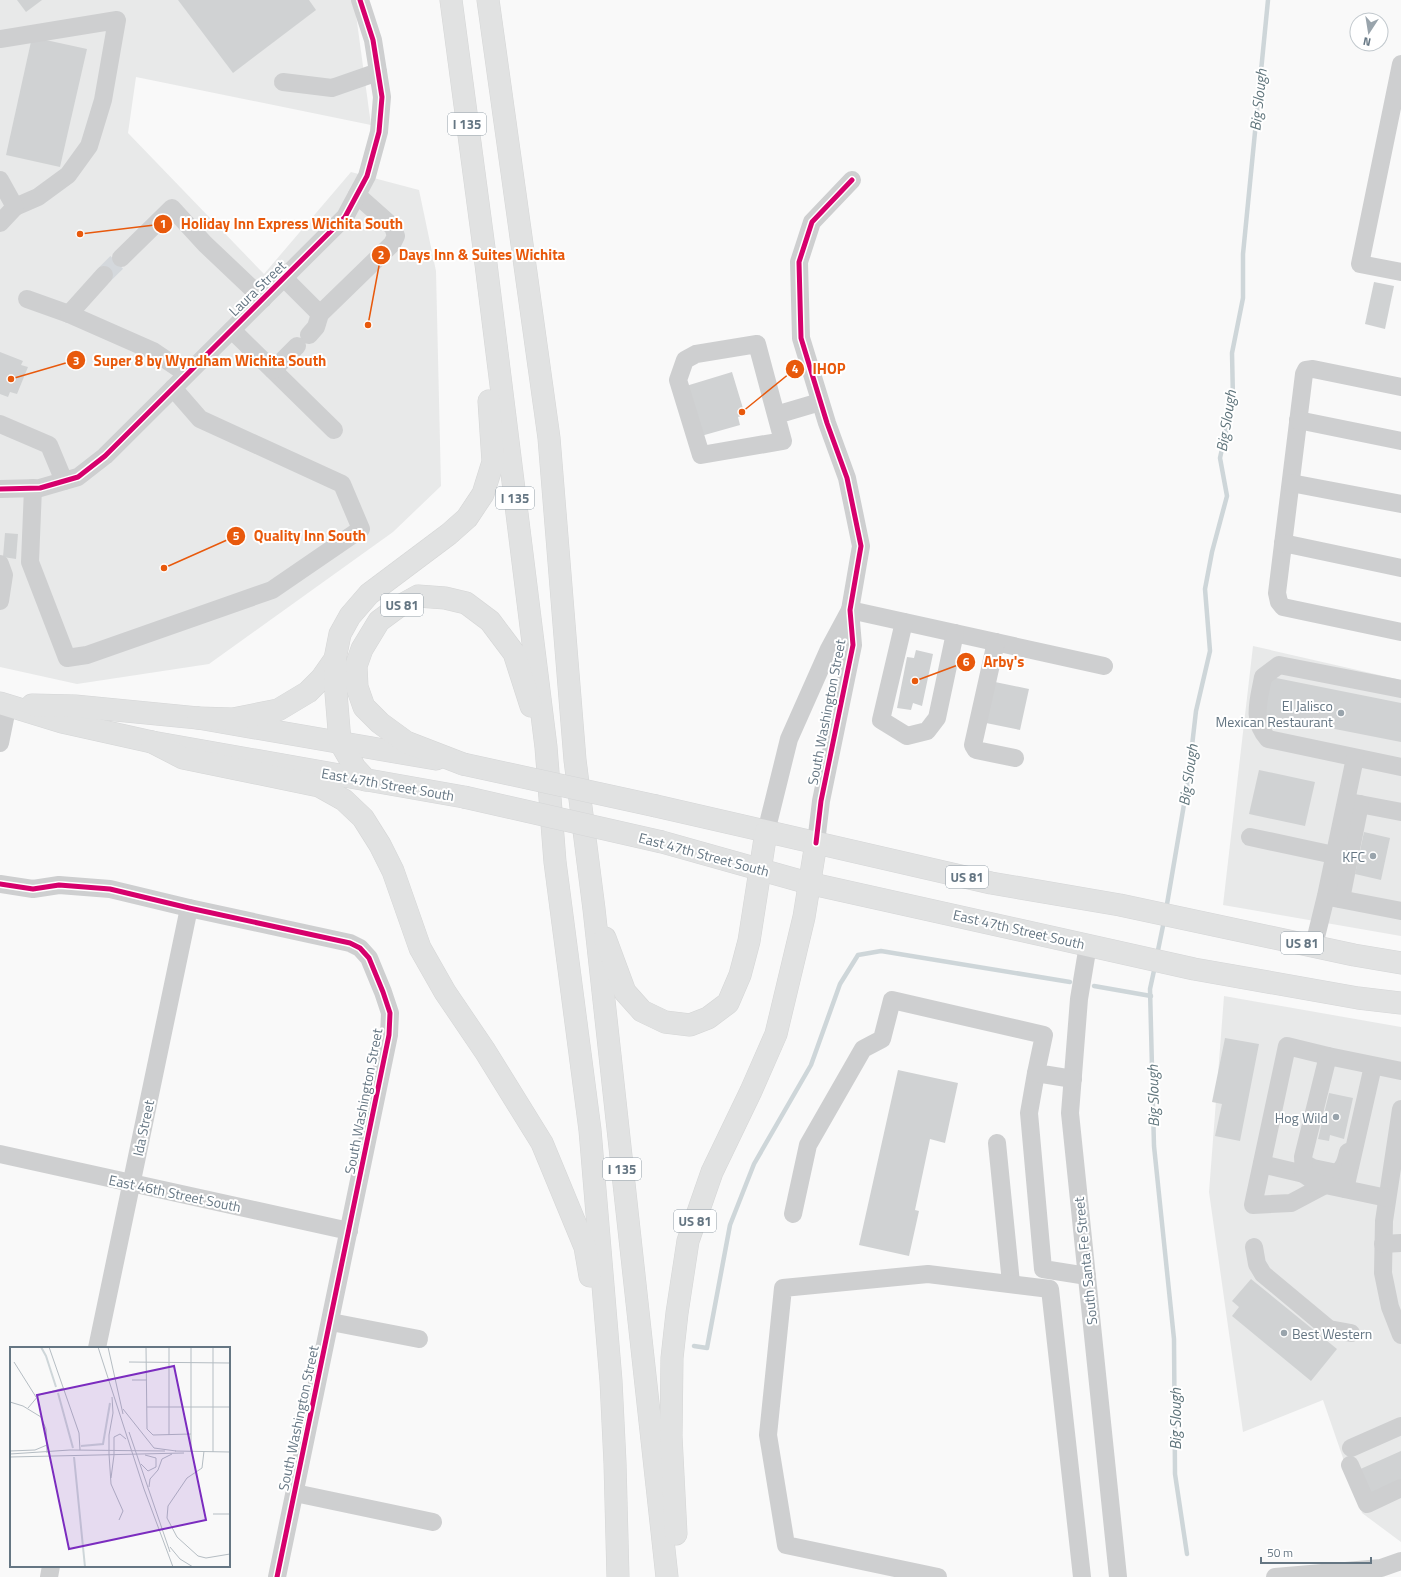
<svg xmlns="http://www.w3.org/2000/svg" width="1401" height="1577" font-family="'Titillium Web',sans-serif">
<rect width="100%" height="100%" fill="#f9f9f9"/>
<!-- built -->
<g fill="#e8e9e9">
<path d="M0 0H354L371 125 136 77 128 133 264 274 351 172 419 190 436 271 441 486 393 532 209 664 77 684 0 667Z"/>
<path d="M1253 646 1401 680V936L1223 905Z"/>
<path d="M1224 996 1401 1027V1542L1362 1513 1323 1400 1243 1432 1209 1192Z"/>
</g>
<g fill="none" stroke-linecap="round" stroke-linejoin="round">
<!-- stream -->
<g stroke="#ced6d9" stroke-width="4.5">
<path d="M1166 910 1188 781 1196 711 1210 651 1205 589 1212 552 1227 496 1220 458 1233 399 1232 353 1243 298V254L1268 0"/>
<path d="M1157 955 1164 921"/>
<path d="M1155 966 1150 989 1154 1146 1174 1339 1175 1474 1187 1554"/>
<path d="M1094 986 1151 996"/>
<path d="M694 1346 707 1348 730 1225 754 1164 811 1065 840 984 858 955 881 951 1070 982"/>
</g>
</g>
<!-- building -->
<g fill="#d0d2d3">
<path d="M17 0H42L26 12Z"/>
<path d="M178 0H309L316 10 233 73Z"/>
<path d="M32 37 87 49 60 167 6 155Z"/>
<path d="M1374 282 1394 286 1385 329 1365 324Z"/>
<path d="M0 352 23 361 21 365 28 367 17 394 10 392 8 397 0 394Z"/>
<path d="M732 372 745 415 738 417 740 425 701 436 686 386Z"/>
<path d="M5 533 18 534 16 559 3 557Z"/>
<path d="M916 650 933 654 922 706 913 703 911 710 897 708 907 657 914 658Z"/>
<path d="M1266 676 1401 703V742L1259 714Z"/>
<path d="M995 682 1029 689 1020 730 986 723Z"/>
<path d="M1259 770 1315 782 1305 826 1249 814Z"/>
<path d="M1364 832 1390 838 1381 880 1355 874Z"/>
<path d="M1225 1038 1259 1044 1240 1141 1215 1136 1222 1104 1212 1102Z"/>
<path d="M898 1070 958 1083 945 1143 930 1139 915 1210 919 1211 909 1256 859 1245Z"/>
<path d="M1329 1093 1353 1098 1344 1139 1330 1135 1329 1141 1318 1139Z"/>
<path d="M1251 1279 1337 1349 1311 1381 1232 1316 1239 1307 1232 1301Z"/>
<path d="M1401 1451V1481L1367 1496 1356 1471Z"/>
</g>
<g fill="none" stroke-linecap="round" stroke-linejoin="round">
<!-- minor-tunnel -->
<path stroke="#d4d8dc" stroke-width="18" stroke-dasharray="18 9" stroke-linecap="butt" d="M104 275 121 258"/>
<defs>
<g id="major">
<path d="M0 703 62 722 152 742 464 797"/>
<path d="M32 705 75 706 198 718 436 759"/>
<path d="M656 806 991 883 1120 905 1354 955 1401 963"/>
<path d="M662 842 808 883 1194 969 1358 998 1401 1003"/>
</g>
<g id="highway">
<path d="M451 0 484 248 546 747 555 862 590 1130 611 1381 615 1463 618 1577"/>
<path d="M488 0 549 438 575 760 594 909 667 1577"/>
<path d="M198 718 233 719 278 710 308 692 321 679 335 659"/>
<path d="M152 742 183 758 319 786 344 800 363 818 380 845 393 871 420 948 445 992 485 1051 542 1143 585 1247 590 1276"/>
<path d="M463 764 406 742 380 723 364 707 357 687 356 666 362 649 379 621 398 607 418 596 445 598 466 603 490 621 514 653 531 706"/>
<path d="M366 780 355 768 340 742 336 693 335 659 340 634 350 616 369 594 449 534 467 518 483 494 493 462 489 401"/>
<path d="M605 938 625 992 642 1011 665 1022 690 1025 708 1018 728 1003 740 975 749 941 766 832"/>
<path d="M676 1534 671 1436 672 1358 677 1313 688 1241 712 1172 751 1091 776 1034 804 917 816 843"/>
</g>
</defs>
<!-- major casing -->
<use href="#major" stroke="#d5d6d7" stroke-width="23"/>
<!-- highway casing -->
<use href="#highway" stroke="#d5d6d6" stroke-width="23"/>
<!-- minor -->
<g stroke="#cecfd0" stroke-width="18">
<path d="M0 39 117 20 103 100 89 146 68 175 38 197 15 207"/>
<path d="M1401 64 1360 264 1401 272"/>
<path d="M283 82 332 88 378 72"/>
<path d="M0 180 15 207 0 223"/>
<path d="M121 258 172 208 205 244 263 299"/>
<path d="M284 278 320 314"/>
<path d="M27 299 69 314 153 351 187 374"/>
<path d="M69 314 104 275"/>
<path d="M232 330 334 430"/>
<path d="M309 335 316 327 320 314 392 244 396 236 393 227 357 195"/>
<path d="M273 370 297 346"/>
<path d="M1401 387 1313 369 1306 370 1304 374 1277 593 1279 602 1283 607 1401 632"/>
<path d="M776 415 757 344 696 354 685 360 678 380 701 455 783 441 776 415 820 402"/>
<path d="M1298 420 1401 441"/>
<path d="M0 424 49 445 64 481"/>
<path d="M1291 483 1401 504"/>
<path d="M33 488 30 562 67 658 87 655 272 590 361 529 342 484 200 419 173 388"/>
<path d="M0 489 40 488 78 477 105 456 345 217 367 176 379 132 382 97 373 40 360 0"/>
<path d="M1283 543 1401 568"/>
<path d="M0 564 4 575 0 601"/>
<path d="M850 610 1104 666"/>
<path d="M904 622 881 720 907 736 927 731 937 718 955 633"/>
<path d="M996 642 973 745 976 750 1015 758"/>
<path d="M1401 689 1279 665 1263 677C1259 700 1251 720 1268 739L1401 767"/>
<path d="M0 743 8 704"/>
<path d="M1349 802 1401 812"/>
<path d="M766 832 789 739 829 649 850 610"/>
<path d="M1250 837 1334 855"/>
<path d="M816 843 821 801 853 645 850 610 861 546 847 478 827 423 801 338 799 262 812 222 852 180"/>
<path d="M0 884 33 889 59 885 110 889 189 908 350 943 360 948 369 958 383 992 390 1013 389 1035 277 1577"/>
<path d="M1329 897 1401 911"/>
<path d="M1341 899 1360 804"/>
<path d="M1088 945 1079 999 1070 1113 1118 1577"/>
<path d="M1314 945 1326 896 1355 758"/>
<path d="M1036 1073 1029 1113 1043 1269 1087 1276"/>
<path d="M1401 1109 1384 1221 1383 1273 1390 1307 1401 1335"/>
<path d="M997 1143 1011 1283"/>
<path d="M0 1154 349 1231"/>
<path d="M1304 1163 1313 1168 1337 1173C1344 1168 1346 1161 1348 1152"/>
<path d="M1262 1164 1304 1174"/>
<path d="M1325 1185 1291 1203 1253 1205 1287 1046 1328 1056"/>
<path d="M1345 1189 1373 1066"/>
<path d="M1387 1198 1316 1183 1304 1174 1303 1157 1328 1056 1401 1071"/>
<path d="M793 1214 808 1145 863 1049 882 1039 892 1000 1044 1035 1036 1073 1073 1079"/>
<path d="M1383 1244 1401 1243"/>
<path d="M1254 1247 1257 1264 1263 1274 1329 1329 1351 1333"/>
<path d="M331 1322 419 1339"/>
<path d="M97 1348 189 908"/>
<path d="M1351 1448 1401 1426"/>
<path d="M1350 1465 1367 1504 1401 1488"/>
<path d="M295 1493 433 1522"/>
<path d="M49 1577 51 1566"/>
<path d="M938 1577 786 1545 768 1435 783 1288 928 1274 1050 1289 1082 1577"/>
<path d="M1275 1577 1381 1568 1401 1561"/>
</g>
<!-- major -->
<use href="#major" stroke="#e1e2e2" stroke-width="22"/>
<!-- highway -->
<use href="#highway" stroke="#e1e2e2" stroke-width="22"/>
<defs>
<g id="major-bridge">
<path d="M463 764 656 806"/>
<path d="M464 797 662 842"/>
</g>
</defs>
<!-- major-bridge casing -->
<use href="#major-bridge" stroke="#d5d6d7" stroke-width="23" stroke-linecap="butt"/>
<!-- major-bridge -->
<use href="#major-bridge" stroke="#e1e2e2" stroke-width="22"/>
<defs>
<g id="cycleway">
<path d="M0 489 40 488 78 477 105 456 345 217 367 176 379 132 382 97 373 40 360 0"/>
<path d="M816 843 821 801 853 645 850 610 861 546 847 478 827 423 801 338 799 262 812 222 852 180"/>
<path d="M0 884 33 889 59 885 110 889 189 908 350 943 360 948 369 958 383 992 390 1013 389 1035 277 1577"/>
</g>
</defs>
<!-- cycleway casing -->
<use href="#cycleway" stroke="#fff" stroke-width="8"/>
<!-- cycleway -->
<use href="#cycleway" stroke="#d6006c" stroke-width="5"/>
</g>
<!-- markers -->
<g fill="#99a4ac" stroke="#fff" stroke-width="1.5">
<circle cx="1341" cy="713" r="4"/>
<circle cx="1373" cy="856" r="4"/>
<circle cx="1336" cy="1117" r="4"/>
<circle cx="1284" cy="1333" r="4"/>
</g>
<g text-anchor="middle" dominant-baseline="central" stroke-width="4" stroke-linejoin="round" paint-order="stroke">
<!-- shield labels -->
<g fill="#fff" stroke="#939fa8" stroke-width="1">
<rect x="448" y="113" width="38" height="22" rx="3"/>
<rect x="496" y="487" width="38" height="22" rx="3"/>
<rect x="381" y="594" width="42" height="22" rx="3"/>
<rect x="946" y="866" width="42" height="22" rx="3"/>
<rect x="1281" y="932" width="42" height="22" rx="3"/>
<rect x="603" y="1158" width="38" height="22" rx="3"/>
<rect x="674" y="1210" width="42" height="22" rx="3"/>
</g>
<g font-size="13" font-weight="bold" fill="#657683">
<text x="467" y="124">I 135</text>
<text x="515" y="498">I 135</text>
<text x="402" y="605">US 81</text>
<text x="967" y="877">US 81</text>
<text x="1302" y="943">US 81</text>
<text x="622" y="1169">I 135</text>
<text x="695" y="1221">US 81</text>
</g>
<!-- street labels -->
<g font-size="14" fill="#657683" stroke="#fff">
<text transform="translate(257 288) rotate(-44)">Laura Street</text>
<text transform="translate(826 712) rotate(-79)">South Washington Street</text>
<text transform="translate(388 784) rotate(10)">East 47th Street South</text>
<text transform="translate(704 854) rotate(15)">East 47th Street South</text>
<text transform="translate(1019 929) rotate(13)">East 47th Street South</text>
<text transform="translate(363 1101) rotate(-79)">South Washington Street</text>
<text transform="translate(143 1128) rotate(-78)">Ida Street</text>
<text transform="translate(175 1193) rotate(12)">East 46th Street South</text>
<text transform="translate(1085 1261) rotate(-96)">South Santa Fe Street</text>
<text transform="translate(298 1418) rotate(-78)">South Washington Street</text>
</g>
<!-- poi labels -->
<g font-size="14" fill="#657683" stroke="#fff" text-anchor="end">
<text x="1333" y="705">El Jalisco<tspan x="1333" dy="16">Mexican Restaurant</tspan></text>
<text x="1365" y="856">KFC</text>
<text x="1328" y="1117">Hog Wild</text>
<text x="1292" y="1333" text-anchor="start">Best Western</text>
</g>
<!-- water labels -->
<g font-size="15" font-style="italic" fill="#60757c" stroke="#fff">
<text transform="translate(1258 100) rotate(-84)">Big Slough</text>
<text transform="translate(1226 421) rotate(-81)">Big Slough</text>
<text transform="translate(1188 775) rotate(-82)">Big Slough</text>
<text transform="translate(1153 1096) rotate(-91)">Big Slough</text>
<text transform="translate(1175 1419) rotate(-90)">Big Slough</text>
</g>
</g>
<!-- overview -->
<g transform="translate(10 1347)">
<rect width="220" height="220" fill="#f9f9f9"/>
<path fill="none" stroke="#ced6d9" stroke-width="2" d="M31 0 36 9 46 40M48 46 63 101M71 99 93 97 100 56M64 110 75 220"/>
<path fill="none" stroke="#b5bdc3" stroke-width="1" d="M39 0 69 86 70 103M88 0 134 142 163 220M98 0 113 67M136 0 137 82 143 88 181 87M159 0V88M181 0V104M203 0V105M4 15 26 50M119 15 220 16M122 33H137M0 55 13 59 31 70 36 82 37 106M137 60H220M18 61 29 48 54 41M113 62 144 101 166 104M119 85 160 205M0 104 25 103 37 98M165 104 220 105M194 104 192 121 177 131 158 159 157 171 167 190 188 209 196 211 220 207M0 107 60 103 155 104M99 107 101 137 113 164 109 173M99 107V88L103 66 102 50M104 108V90L110 87 116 92M0 110 174 106M131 117 138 124 146 120V111L135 108M101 131 104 108M139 140 140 132 148 123 152 112 162 107M203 167H220M160 200 170 212 183 220"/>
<path fill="#7b2cbf" fill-opacity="0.15" stroke="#7b2cbf" stroke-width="2" d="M164 19 196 173 59 202 27 48Z"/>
<rect width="220" height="220" fill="none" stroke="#657683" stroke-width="2"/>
</g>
<!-- callouts -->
<path fill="none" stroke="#e8590c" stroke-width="1.5" d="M80 234L163 224M368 325L381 255M11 379L76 360M742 412L795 369M164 568L236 536M915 681L966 662"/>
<g fill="#e8590c" stroke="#fff" stroke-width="1.5">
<circle cx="80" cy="234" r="4"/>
<circle cx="368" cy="325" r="4"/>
<circle cx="11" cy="379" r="4"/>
<circle cx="742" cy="412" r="4"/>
<circle cx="164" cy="568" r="4"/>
<circle cx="915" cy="681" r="4"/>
<circle cx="163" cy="224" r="10"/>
<circle cx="381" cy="255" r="10"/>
<circle cx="76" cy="360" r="10"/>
<circle cx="795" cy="369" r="10"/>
<circle cx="236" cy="536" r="10"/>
<circle cx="966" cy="662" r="10"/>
</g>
<g font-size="12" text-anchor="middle" font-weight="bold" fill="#fff">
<text x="163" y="228">1</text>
<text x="381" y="259">2</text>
<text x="76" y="365">3</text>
<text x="795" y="373">4</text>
<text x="236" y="540">5</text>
<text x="966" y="666">6</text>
</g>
<g font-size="15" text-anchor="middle" font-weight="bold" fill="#e8590c" stroke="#fff" stroke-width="4" stroke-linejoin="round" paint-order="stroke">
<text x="292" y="229">Holiday Inn Express Wichita South</text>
<text x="482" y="260">Days Inn &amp; Suites Wichita</text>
<text x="210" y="366">Super 8 by Wyndham Wichita South</text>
<text x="829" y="374">IHOP</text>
<text x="310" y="541">Quality Inn South</text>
<text x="1004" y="667">Arby's</text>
</g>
<!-- north arrow -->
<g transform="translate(1369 32) rotate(192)"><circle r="19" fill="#ffffff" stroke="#c1c8cd"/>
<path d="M0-3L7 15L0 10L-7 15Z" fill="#99a4ac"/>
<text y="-6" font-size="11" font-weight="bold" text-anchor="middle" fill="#657683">N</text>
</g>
<!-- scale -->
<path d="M1261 1557v6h110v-6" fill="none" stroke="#657683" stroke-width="2"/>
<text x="1267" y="1557" font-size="12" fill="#657683" stroke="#ffffff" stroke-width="3" paint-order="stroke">50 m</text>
</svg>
